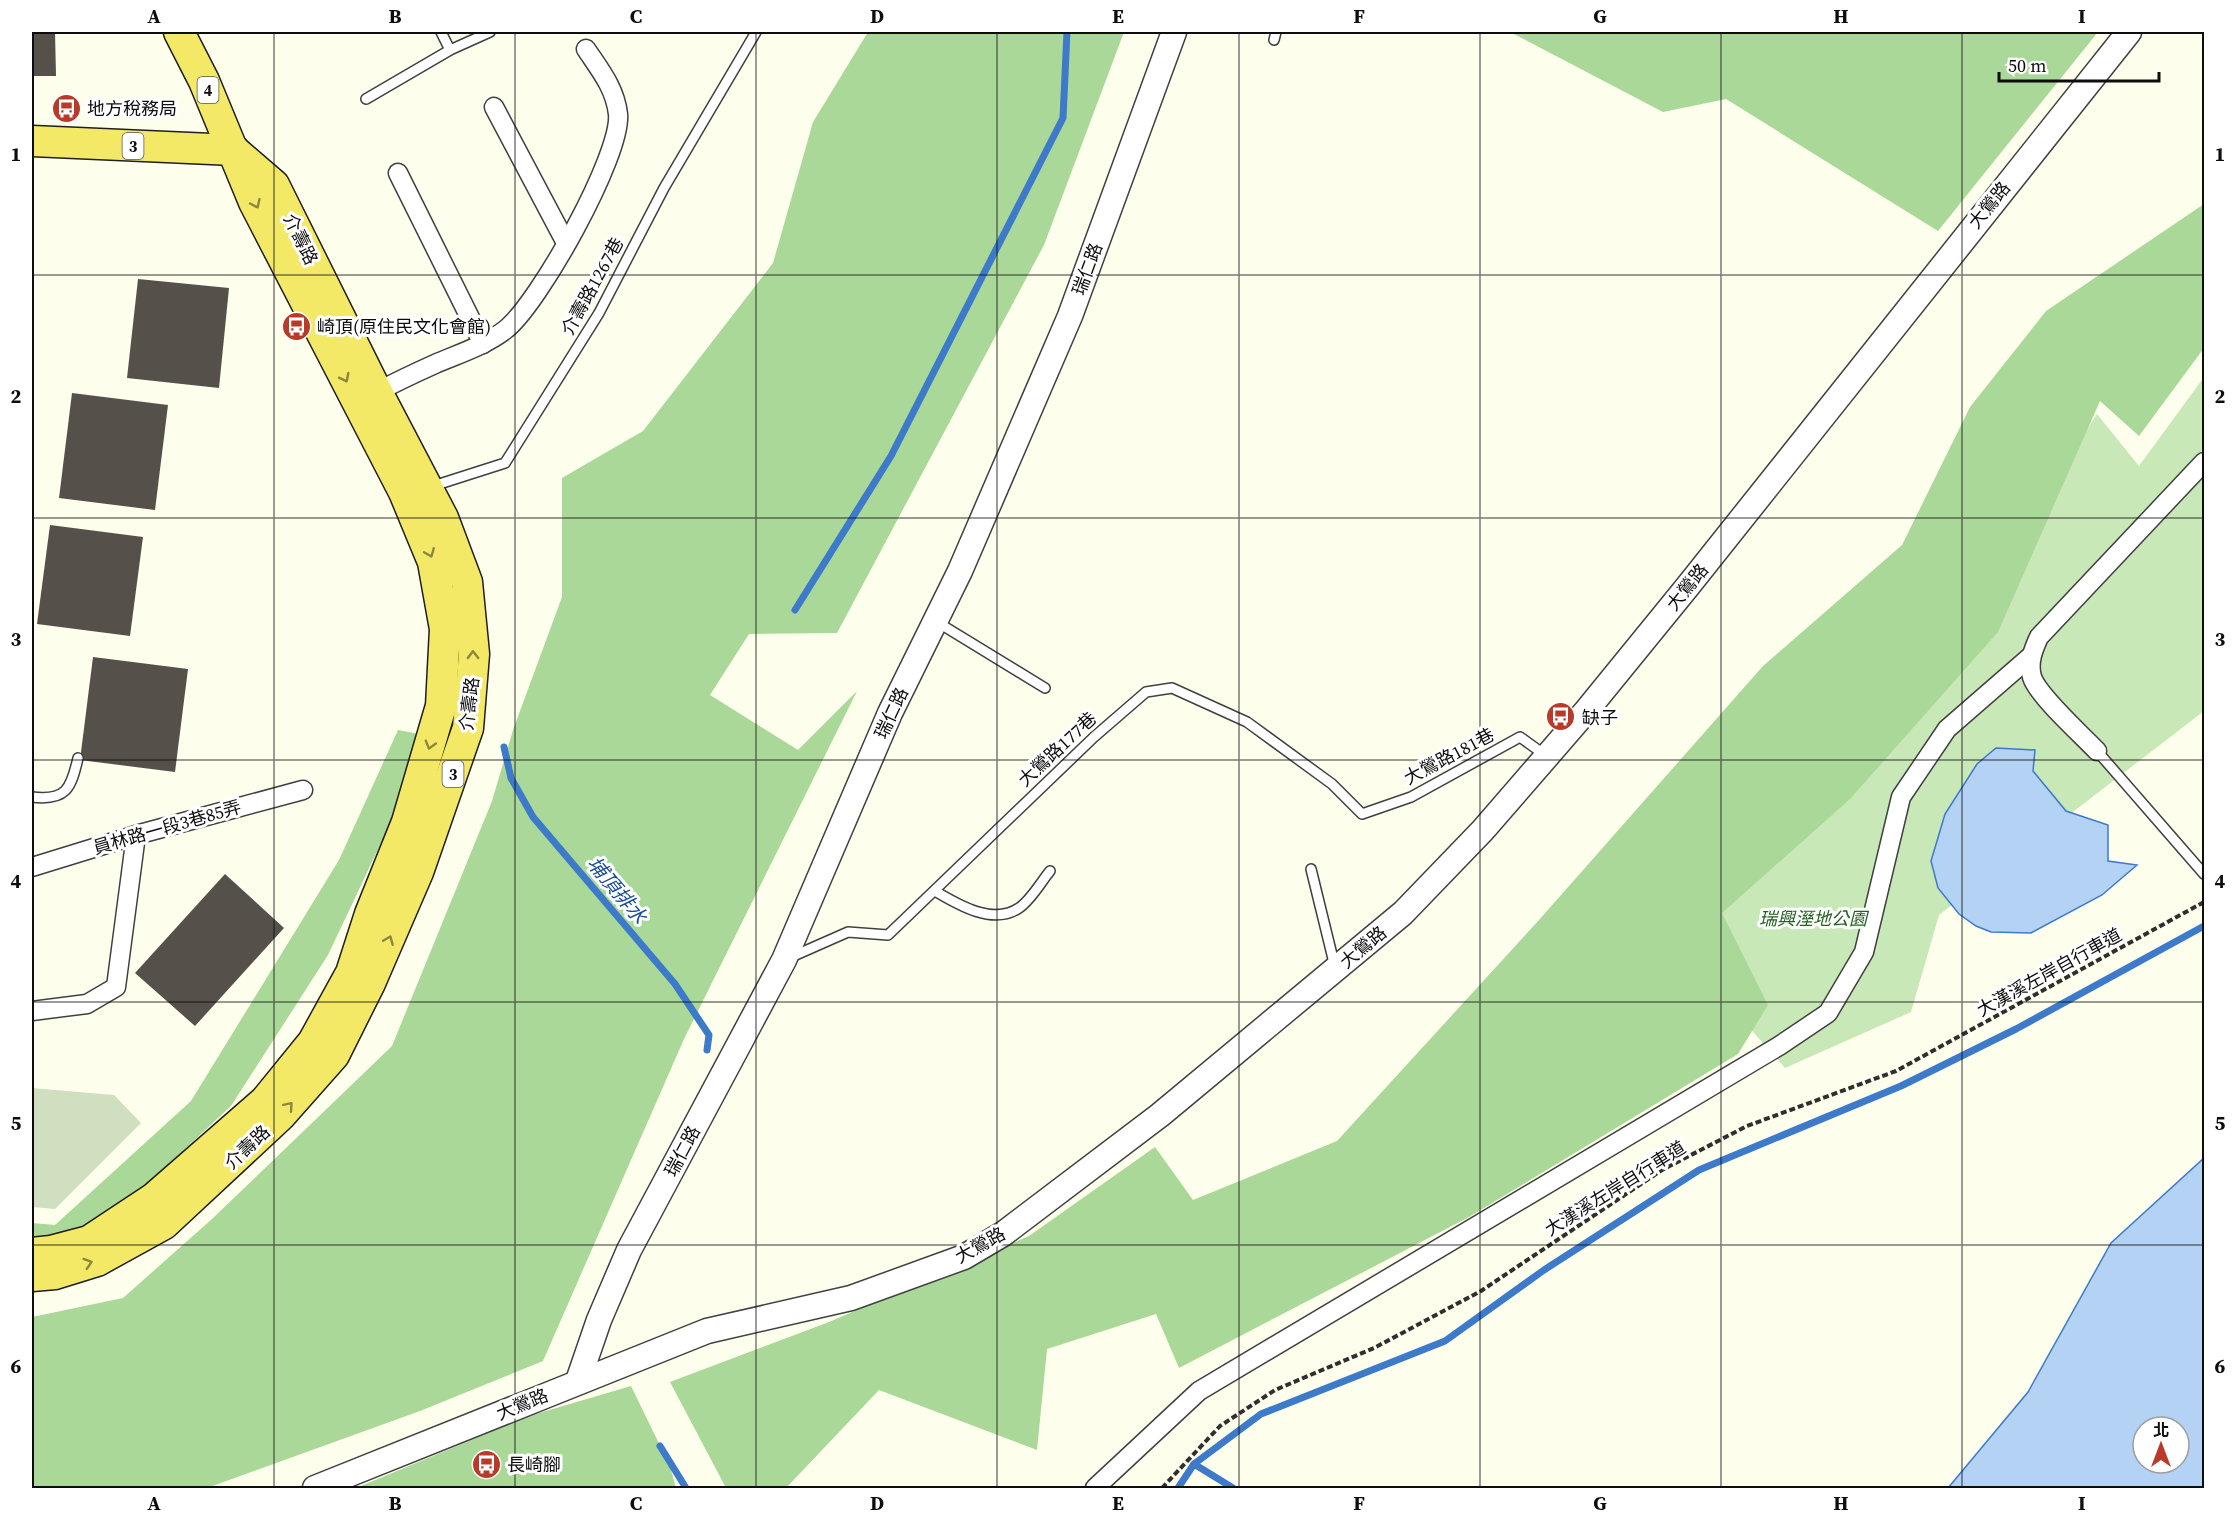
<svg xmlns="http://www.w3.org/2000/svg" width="2236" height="1520" font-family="'Source Serif 4','Noto Sans TC',serif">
<rect width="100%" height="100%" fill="#fefeed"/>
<!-- green -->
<path fill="#c9e8b8" d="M2204 377V711L1939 915 1911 1012 1785 1068 1646 911 1953 637 2097 414 2139 466Z"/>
<!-- forest -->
<g fill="#aad898">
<path d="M868 32H1124L1044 245 837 633 749 634 710 695 798 750 857 691 684 1039 543 1361 420 1411 207 1488H32V1317L123 1298 212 1219 392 1046 492 801 513 730 562 597V478L643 431 773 263 813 122Z"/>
<path d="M1510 32H2098L1938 231 1726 99 1663 112Z"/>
<path d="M2204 204V348L2139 436 2100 401 1998 632 1850 799 1722 913 1768 1005 1738 1054 1469 1217 1179 1368 1156 1314 1047 1349 1037 1450 879 1390 786 1488H726L670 1382 829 1322 1029 1236 1155 1147 1193 1200 1337 1141 1539 920 1763 666 1902 545 1970 407 2046 311Z"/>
<path d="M398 730 419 734 390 824 328 955 231 1106 99 1229 32 1247V1223L55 1225 191 1101 339 860Z"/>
<path d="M631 1386 670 1466 676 1488H356L529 1416Z"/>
</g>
<!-- cemetery -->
<path fill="#d0dfbf" d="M32 1088 114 1095 141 1123 55 1209 32 1207Z"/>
<!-- water -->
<g fill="#b4d2f4" stroke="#3d7ac9" stroke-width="1.5" fill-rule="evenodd">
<path d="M1996 748 2035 750 2033 771 2066 811 2108 825V861L2137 865 2102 895 2031 933 1991 932 1976 926 1959 914 1938 888 1931 861 1945 814 1977 764Z"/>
<path d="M2204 1158V1488H1948L2028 1392 2111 1243ZM2143 1427H2179V1463H2143Z"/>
</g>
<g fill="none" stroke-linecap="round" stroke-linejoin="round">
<!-- stream -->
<g stroke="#3d7ac9" stroke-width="7">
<path d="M795 610 891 456 1063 118 1067 32"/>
<path d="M504 747 511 778 533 817 675 984 709 1035 707 1050"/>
<path d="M660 1446 686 1488"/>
<path d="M1194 1464 1233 1488"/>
<path d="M1178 1488 1194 1464 1261 1414 1445 1341 1544 1270 1699 1170 1901 1086 2016 1029 2204 926"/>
</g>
</g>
<!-- building -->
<g fill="#55504a">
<path d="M32 32H55L56 76H32Z"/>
<path d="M138 279 229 288 219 388 127 378Z"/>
<path d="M72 393 168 405 155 510 59 498Z"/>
<path d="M50 525 143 537 130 636 37 624Z"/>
<path d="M93 657 188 669 175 772 80 760Z"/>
<path d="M225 874 284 928 195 1026 135 973Z"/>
</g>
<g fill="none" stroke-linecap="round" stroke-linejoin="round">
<defs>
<g id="service">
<path d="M441 32 450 50"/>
<path d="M1274 40 1276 32"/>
<path d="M366 99 450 50 490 32"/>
<path d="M430 487 505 463 599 313 664 188 756 32"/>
<path d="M937 622 1045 688"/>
<path d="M2097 751 2204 874"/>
<path d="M32 797C66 801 71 789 78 758"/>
<path d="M1311 869 1335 967"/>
<path d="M935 891C957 904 993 926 1019 908 1031 900 1041 882 1050 871"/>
<path d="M789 958 848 932 888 935 1094 737 1146 692 1172 688 1247 722 1332 784 1362 814 1411 797 1520 737 1545 755"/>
</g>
<g id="minor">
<path d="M494 107 566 243"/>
<path d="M398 173 483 344"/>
<path d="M377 392C396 382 415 373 435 364 458 354 484 346 505 330 538 305 622 155 618 114 615 88 600 70 586 49"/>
<path d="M2097 751C2082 735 2038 696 2032 677 2028 663 2033 650 2039 637L2204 462"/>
<path d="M32 867 136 835 303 790"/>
<path d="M32 1011 87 1004 116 987 136 835"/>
<path d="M1095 1488 1199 1391 1779 1046 1828 1013 1864 952 1901 797 1947 729 2031 656"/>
</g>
<g id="tertiary">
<path d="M578 1381 599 1320 629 1250 784 960 890 713 960 571 1070 316 1174 32"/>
<path d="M315 1488 707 1331 851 1298 964 1257 1003 1234 1160 1115 1403 913 1483 830 1587 710 1688 586 2129 32"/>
</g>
<g id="primary">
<path d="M32 141 234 150"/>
<path d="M32 1253 51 1251 89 1241 154 1198 265 1101 313 1042 351 973 370 914 407 822 441 706 445 629 433 562 404 492 254 202 204 81 179 32"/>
<path d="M32 1276 55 1274 97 1261 164 1224 280 1116 334 1055 370 983 418 872 468 728 474 654 467 582 443 518 377 392 274 185 238 154"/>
</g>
</defs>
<!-- service casing -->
<use href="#service" stroke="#404040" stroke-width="12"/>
<!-- minor casing -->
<use href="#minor" stroke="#404040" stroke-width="21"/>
<!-- tertiary casing -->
<use href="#tertiary" stroke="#404040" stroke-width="27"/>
<!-- primary casing -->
<use href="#primary" stroke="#1e1e1e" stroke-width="33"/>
<!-- path -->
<path stroke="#2f2f2f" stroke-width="4" stroke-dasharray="6 3" stroke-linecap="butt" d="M1162 1488 1220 1426 1275 1390 1374 1348 1481 1291 1662 1170 1747 1126 1896 1071 2204 902"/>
<!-- service -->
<use href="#service" stroke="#fff" stroke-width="9"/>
<!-- minor -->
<use href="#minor" stroke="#fff" stroke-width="18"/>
<!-- tertiary -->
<use href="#tertiary" stroke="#fff" stroke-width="24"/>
<!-- primary -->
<use href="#primary" stroke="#f4e967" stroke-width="30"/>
</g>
<!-- one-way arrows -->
<defs><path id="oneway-chevron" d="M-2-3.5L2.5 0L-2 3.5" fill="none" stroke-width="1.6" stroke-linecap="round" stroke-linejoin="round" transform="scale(1.5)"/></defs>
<g stroke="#8c863e">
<use href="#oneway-chevron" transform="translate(256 204) rotate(65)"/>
<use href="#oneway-chevron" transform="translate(345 378) rotate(63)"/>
<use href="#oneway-chevron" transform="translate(430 553) rotate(68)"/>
<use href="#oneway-chevron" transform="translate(473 655) rotate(-91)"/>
<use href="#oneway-chevron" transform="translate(430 745) rotate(106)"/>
<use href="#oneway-chevron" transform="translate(389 940) rotate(-67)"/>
<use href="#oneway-chevron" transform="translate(289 1106) rotate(-49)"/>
<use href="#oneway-chevron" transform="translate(88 1263) rotate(-18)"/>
</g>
<!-- grid -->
<path fill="none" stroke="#0d0d0d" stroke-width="1.5" stroke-opacity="0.55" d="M274 32V1488M515 32V1488M756 32V1488M997 32V1488M1239 32V1488M1480 32V1488M1721 32V1488M1962 32V1488M32 275H2204M32 518H2204M32 760H2204M32 1002H2204M32 1245H2204"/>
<!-- icons -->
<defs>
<symbol id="bus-disc" viewBox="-11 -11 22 22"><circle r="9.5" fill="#b93a29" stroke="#fff"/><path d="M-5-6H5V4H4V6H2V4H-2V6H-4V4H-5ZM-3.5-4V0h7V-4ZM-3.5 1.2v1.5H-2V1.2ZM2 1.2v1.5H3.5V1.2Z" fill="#fff"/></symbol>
</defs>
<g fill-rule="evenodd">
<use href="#bus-disc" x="50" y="92" width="33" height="33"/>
<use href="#bus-disc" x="280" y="310" width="33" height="33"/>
<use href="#bus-disc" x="1544" y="700" width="33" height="33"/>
<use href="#bus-disc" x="470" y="1448" width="33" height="33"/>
</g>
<g text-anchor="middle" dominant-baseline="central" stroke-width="6" stroke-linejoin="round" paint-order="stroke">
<!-- shield labels -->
<g fill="#fff" stroke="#565656" stroke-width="1.5">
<rect x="197.5" y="77" width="21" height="26" rx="4.5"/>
<rect x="122.5" y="133" width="21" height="26" rx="4.5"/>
<rect x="442.5" y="761" width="21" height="26" rx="4.5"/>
</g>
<g font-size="16" font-weight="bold" fill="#0d0d0d">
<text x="208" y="90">4</text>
<text x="133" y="146">3</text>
<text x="453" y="774">3</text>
</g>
<!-- poi labels -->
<g font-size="18" fill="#0d0d0d" stroke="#fff" text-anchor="start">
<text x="87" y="108">地方稅務局</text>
<text x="317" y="326">崎頂(原住民文化會館)</text>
<text x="1582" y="717">缺子</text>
<text x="507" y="1464">長崎腳</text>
</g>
<!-- street labels -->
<g font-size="18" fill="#0d0d0d" stroke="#fff">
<text transform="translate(1989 205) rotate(-51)">大鶯路</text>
<text transform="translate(301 239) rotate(64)">介壽路</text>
<text transform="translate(1087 269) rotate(-70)">瑞仁路</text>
<text transform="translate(592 286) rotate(-61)">介壽路1267巷</text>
<text transform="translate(1687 587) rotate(-51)">大鶯路</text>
<text transform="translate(469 704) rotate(-83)">介壽路</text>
<text transform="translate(891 713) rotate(-65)">瑞仁路</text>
<text transform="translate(1057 749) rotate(-43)">大鶯路177巷</text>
<text transform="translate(1449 756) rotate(-28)">大鶯路181巷</text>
<text transform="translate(167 827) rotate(-16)">員林路一段3巷85弄</text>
<text transform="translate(1363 947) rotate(-40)">大鶯路</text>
<text transform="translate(2049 972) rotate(-29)">大漢溪左岸自行車道</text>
<text transform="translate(247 1147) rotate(-43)">介壽路</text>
<text transform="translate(682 1151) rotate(-62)">瑞仁路</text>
<text transform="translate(1615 1188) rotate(-32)">大漢溪左岸自行車道</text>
<text transform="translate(980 1245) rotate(-29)">大鶯路</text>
<text transform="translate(522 1404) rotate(-22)">大鶯路</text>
</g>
<!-- park labels -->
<g font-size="18" font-style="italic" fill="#22631f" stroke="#fff">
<text x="1813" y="918">瑞興溼地公園</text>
</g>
<!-- water labels -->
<g font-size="20" font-style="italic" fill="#1a4e9b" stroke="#fff">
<text transform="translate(617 890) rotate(50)">埔頂排水</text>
</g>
</g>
<!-- border -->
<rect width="2236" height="1520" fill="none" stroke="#ffffff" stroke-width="66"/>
<!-- north arrow -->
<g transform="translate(2161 1445)"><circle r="28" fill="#ffffff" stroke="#9e9e9e" stroke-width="1.5"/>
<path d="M0-4.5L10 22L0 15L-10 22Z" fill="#b93a29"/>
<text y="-9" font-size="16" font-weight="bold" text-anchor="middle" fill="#0d0d0d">北</text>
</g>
<!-- scale -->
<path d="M1999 72v9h160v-9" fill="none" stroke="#0d0d0d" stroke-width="3"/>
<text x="2008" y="72" font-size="18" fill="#0d0d0d" stroke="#ffffff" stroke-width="4.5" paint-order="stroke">50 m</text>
<rect x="33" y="33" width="2170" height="1454" fill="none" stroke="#0d0d0d" stroke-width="2"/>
<g font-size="20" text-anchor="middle" font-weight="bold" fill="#0d0d0d">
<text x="154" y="23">A</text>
<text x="395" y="23">B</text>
<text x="636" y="23">C</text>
<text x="877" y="23">D</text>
<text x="1118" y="23">E</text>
<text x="1359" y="23">F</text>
<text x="1600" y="23">G</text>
<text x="1841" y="23">H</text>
<text x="2082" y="23">I</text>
<text x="16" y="161">1</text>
<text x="2220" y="161">1</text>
<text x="16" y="403">2</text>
<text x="2220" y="403">2</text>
<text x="16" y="646">3</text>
<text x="2220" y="646">3</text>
<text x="16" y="888">4</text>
<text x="2220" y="888">4</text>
<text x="16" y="1130">5</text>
<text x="2220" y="1130">5</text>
<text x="16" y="1373">6</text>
<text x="2220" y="1373">6</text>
<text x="154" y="1510">A</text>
<text x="395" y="1510">B</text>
<text x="636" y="1510">C</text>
<text x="877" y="1510">D</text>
<text x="1118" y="1510">E</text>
<text x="1359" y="1510">F</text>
<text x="1600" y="1510">G</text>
<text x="1841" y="1510">H</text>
<text x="2082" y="1510">I</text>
</g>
</svg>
